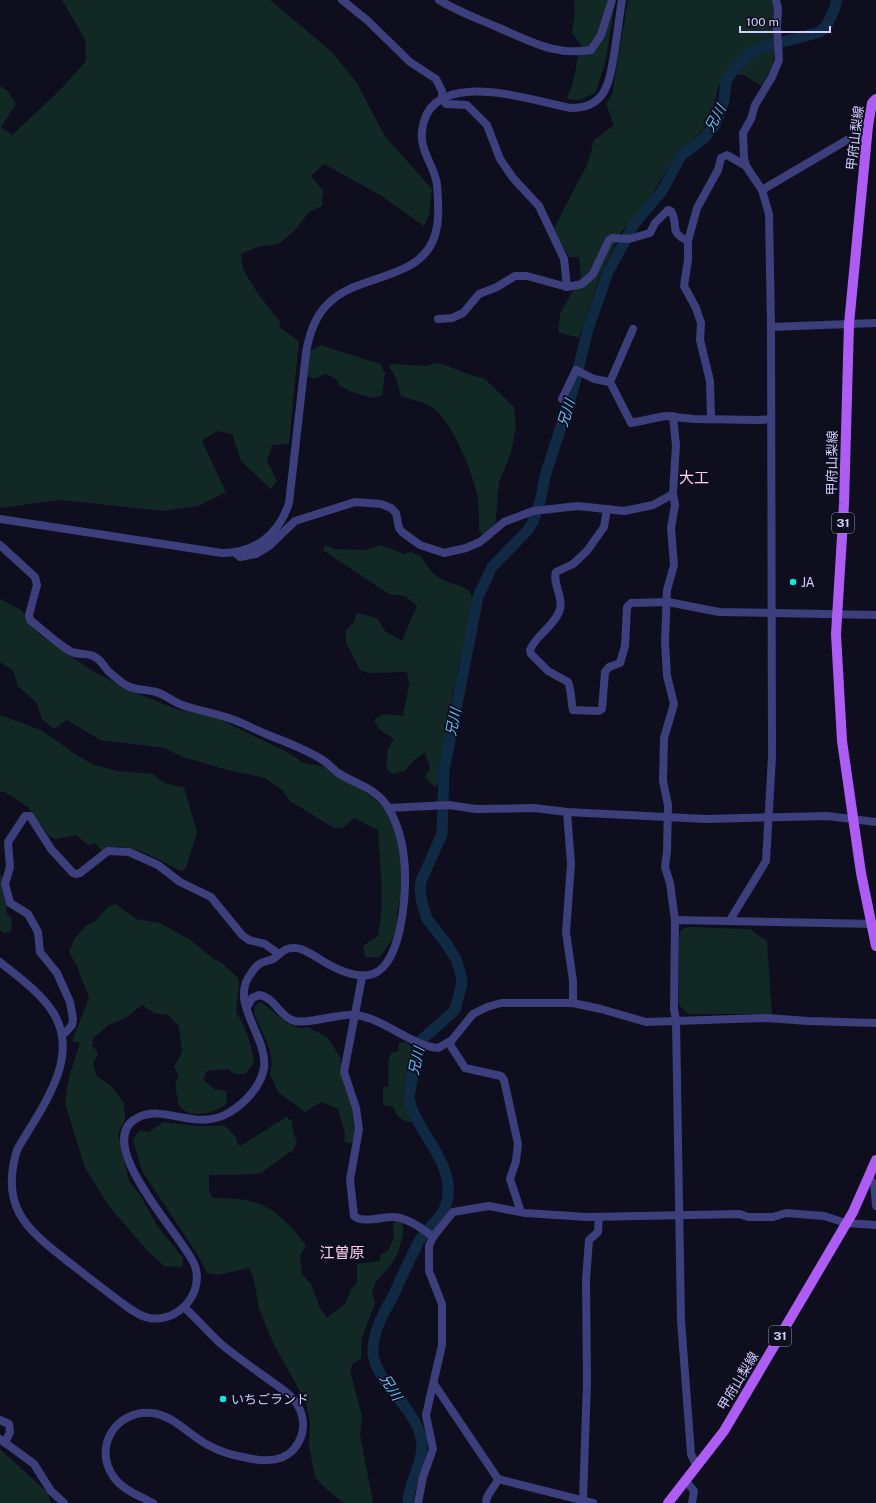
<svg xmlns="http://www.w3.org/2000/svg" width="876" height="1503" font-family="'Public Sans','Noto Sans JP',sans-serif">
<rect width="100%" height="100%" fill="#0f0e1f"/>
<!-- green -->
<g fill="#112825">
<path d="M62 0H270L332 52 357 83 384 135 432 189 429 215 424 226 380 195 324 164 311 176 323 191 322 206 309 212 295 230 279 244 258 247 241 254 243 269 258 294 281 323 279 327 299 341 289 444 272 445 267 461 277 481 271 489 241 461 232 434 217 431 202 441 226 492 198 506 163 511 60 500 0 508V86L7 90 16 104 1 127 12 135 59 91 86 61 85 39Z"/>
<path d="M574 0H615L606 59 596 92C585 98 579 103 567 98 576 81 575 63 581 45L572 33 575 12Z"/>
<path d="M628 0H773L776 8C775 35 780 64 761 86L744 75H724L717 91 714 108 704 129 676 155 642 210 621 232 600 276 579 338 558 332 560 314 581 276 579 257H569L553 230 588 163 594 140 614 125 606 104 612 94Z"/>
<path d="M320 345 380 364 385 373 382 396 372 398 352 392 340 386 335 378 325 374 314 379 309 377 306 367 310 351Z"/>
<path d="M435 363 445 365 468 374 485 379 514 407 516 426 511 453 499 482 495 527 483 534 479 531C479 519 479 506 477 494 472 471 451 418 430 406 421 401 410 400 401 396 398 385 397 376 389 367L391 364 427 366Z"/>
<path d="M325 545 334 549 365 550 380 545 405 554 410 552 421 556C437 584 443 578 469 590L474 602 467 639 458 665 457 681 453 691 445 746 439 766 438 783 435 787 425 777 430 768 425 752 414 760 405 771 392 774 386 768 388 749 394 739 379 729 374 720 384 714 403 716 409 685 407 672 368 673 360 670 346 642V630L354 622 357 613 377 618 385 631 402 641 417 606 405 596 389 594 323 550Z"/>
<path d="M0 599 21 610 40 635 91 670 126 689 179 710 211 715 287 752 304 763 326 767 374 798 387 811 398 837 402 877 401 894 397 914V929L391 942 380 957H365L363 946 378 936C385 901 380 865 378 830L354 818 342 828H334L290 801 283 791 265 778 227 770 180 756 165 748 100 740 67 720 54 729 42 719 36 702 18 686 13 670 0 662Z"/>
<path d="M0 715 41 730 78 756 94 765 118 771 153 774C162 784 171 785 184 787L197 832 186 868 182 871C159 861 127 837 102 851L95 843 88 845 76 835 56 839 49 836 28 807 7 793 0 791Z"/>
<path d="M0 874 3 878 7 914 12 919 11 932 3 933 0 930Z"/>
<path d="M116 904 136 919 160 923 189 939 214 959 222 963 238 978 239 984 236 1012C247 1029 251 1044 254 1063L245 1074H235L228 1069 207 1071 203 1079 214 1089 226 1091 227 1103C217 1113 188 1121 179 1105 178 1102 178 1098 177 1096 175 1086 175 1083 179 1075L174 1067 182 1052 179 1026 168 1015 154 1013 142 1005 124 1019 109 1025 93 1038 92 1045 98 1053 93 1064 97 1076 112 1087 124 1103 125 1119 118 1133 129 1181 142 1198 157 1226 183 1258 182 1267 164 1266 145 1248 109 1206 85 1168 65 1103 69 1077 80 1043 72 1041 89 998 77 966 69 952 75 938 86 926 94 922 109 906Z"/>
<path d="M688 927 750 929 767 941 772 1014H688L679 1005V934L682 929Z"/>
<path d="M261 1002 287 1023 300 1028 308 1027 327 1037 340 1057 343 1082 351 1105 356 1137 350 1144 344 1141 345 1133 338 1109 321 1102 305 1112 278 1092 270 1074C277 1052 260 1032 254 1012L255 1006Z"/>
<path d="M406 1042 413 1048 406 1092 407 1108 414 1118 413 1123C403 1120 396 1119 394 1107L383 1105V1087H388C390 1075 386 1064 391 1053L399 1051V1043Z"/>
<path d="M286 1117 292 1121 293 1132 297 1142 293 1150 261 1173 238 1175H209V1191L213 1198C261 1198 276 1207 306 1245L300 1256 302 1274 311 1284 320 1308 327 1318 346 1303 351 1289 357 1283V1264L380 1261 381 1254 388 1251 394 1236 393 1223 397 1220 403 1222V1235L398 1252 392 1264 377 1280 372 1292 375 1303 362 1338 361 1359 353 1363 350 1370 362 1417 360 1434 373 1503H344L326 1489 315 1477 309 1447 310 1422 305 1400 274 1345 259 1308 254 1280 249 1268 218 1275 207 1273 198 1255 142 1171 133 1140 139 1131 149 1132 163 1122 198 1126H225L236 1137 238 1145H242Z"/>
<path d="M0 1449 47 1492 51 1503H0Z"/>
</g>
<g fill="none" stroke-linecap="round" stroke-linejoin="round">
<!-- river -->
<path stroke="#112a44" stroke-width="11" d="M408 1503C408 1481 426 1460 421 1438 417 1418 399 1400 387 1384 381 1376 374 1363 373 1354 372 1331 384 1313 394 1294 402 1276 410 1259 419 1241 426 1230 442 1217 445 1207 461 1167 416 1134 409 1098L418 1043 455 1010 462 983 460 971 456 959 446 943 427 919 422 903 420 890 421 881 442 834 444 771 478 597 492 567 527 531 533 522 541 498 545 476 573 390 588 329 608 272 634 224 662 191 681 156 705 137 715 125 724 101 726 81 735 68 752 52 768 45 795 39 820 32 827 25 834 10 837 0"/>
<!-- minor -->
<g stroke="#3c3f7b" stroke-width="8">
<path d="M342 0 367 20 410 62 436 79 442 91V98L446 104 467 105 487 125 500 159 513 178 539 206 564 259 567 287"/>
<path d="M439 0C459 12 476 18 497 27 530 41 554 56 591 50L601 35 612 0"/>
<path d="M762 190 847 140 867 138"/>
<path d="M438 319 452 318 463 313 479 294 497 287 515 276H527L567 287 582 284 593 274 609 240 612 238 629 239 650 233 655 223 668 210 671 211C680 226 667 231 688 241"/>
<path d="M771 327 876 323"/>
<path d="M610 382 631 423 665 416 694 419 760 420 771 419"/>
<path d="M610 382 633 329"/>
<path d="M562 399 576 370 594 379 610 382"/>
<path d="M673 416 676 445 673 494 675 505 671 528 674 565 667 590 665 642 667 676 674 704 664 738 663 781 668 805 667 852 665 867 670 883 675 920"/>
<path d="M711 419 710 381 700 340 701 323 696 308 684 286 688 260V241L697 208 718 170 721 158 727 155 746 166"/>
<path d="M607 509 604 527 587 551 573 564 556 572C552 584 565 599 559 612 553 627 536 635 530 650L531 654 548 671 568 682C571 687 571 702 573 710L599 711 602 709 605 672 609 667 620 663 625 646 627 607 631 603 668 602 719 612 876 615"/>
<path d="M0 519 222 553C256 553 279 534 289 503L306 353C309 334 315 315 330 302 360 273 421 281 435 235 440 219 438 200 437 184 434 165 420 152 422 131 429 64 532 101 571 108 606 108 609 83 614 55 617 37 619 18 622 0"/>
<path d="M0 545 35 577 37 585 29 615 30 620C43 630 56 643 70 651 78 656 88 652 95 657 100 659 104 666 108 671 114 676 121 683 128 686 137 691 149 689 159 693 167 696 174 702 182 705 200 711 219 714 237 721 247 725 256 730 266 734 285 742 306 749 324 761 329 764 333 769 338 773 357 785 377 788 389 809 405 837 407 870 404 902 402 922 396 961 377 972 360 982 333 968 318 958 310 954 304 948 295 948 284 947 281 954 273 959 271 960 263 962 261 963 257 965 255 968 252 972 227 1002 268 1035 264 1068 261 1086 245 1103 230 1112 197 1133 164 1103 137 1118 90 1143 185 1238 195 1266 204 1294 178 1323 149 1318 139 1316 130 1309 122 1303 103 1289 84 1274 66 1260 25 1228 0 1206 17 1150 40 1109 85 1055 50 1008 37 990 17 976 0 962"/>
<path d="M235 553 240 557 256 554 269 546 295 521 355 502 381 504 391 508 396 513 399 528 402 532 420 545 444 553 466 548 480 542 504 522 533 511 578 506 624 511 653 505 673 494"/>
<path d="M389 808 449 805 476 809 534 808 567 812 706 819 827 816 876 822"/>
<path d="M567 812 571 864 566 932 573 981V1003"/>
<path d="M730 920 766 861 772 757 771 327 769 214 762 190 746 166 744 158 743 133 751 119 755 105 772 77 779 60 777 27 778 8 776 0"/>
<path d="M362 977 344 1072 356 1108 359 1129 350 1180 354 1216C363 1224 383 1216 394 1217 408 1218 422 1228 433 1237"/>
<path d="M247 1007 252 998 259 995C274 997 279 1015 292 1020 305 1026 337 1013 356 1015 385 1019 410 1045 438 1048L452 1040 473 1014 487 1007 501 1003H573L601 1009 646 1022 767 1018 808 1021 876 1023"/>
<path d="M62 1034 66 1032 72 1025 73 1019 70 1002 57 973 40 952 38 932 28 914 10 903 5 884 10 867 8 842 25 816H30L51 849 73 873 76 874 80 873 108 851 129 852 158 865 180 882 211 897 242 935 249 940 265 944 279 954"/>
<path d="M449 1043 465 1068 501 1076 504 1080 518 1144 516 1161 510 1179 521 1212"/>
<path d="M869 1179 874 1183 876 1206"/>
<path d="M434 1384 498 1479 593 1503"/>
<path d="M0 1420 9 1424 10 1432 5 1443"/>
<path d="M0 1439 34 1464 51 1491 64 1503"/>
<path d="M697 1467 691 1454 681 1320 676 1021 674 1009 675 920 876 924"/>
<path d="M686 1481 694 1491 692 1503"/>
<path d="M583 1500 587 1382 586 1280 589 1240 598 1232 599 1217"/>
<path d="M153 1503C140 1496 122 1490 113 1476 93 1447 116 1410 151 1413 172 1414 190 1436 208 1445 219 1451 231 1455 243 1457 259 1461 281 1464 294 1449 305 1435 306 1419 297 1404 293 1396 282 1389 275 1384 257 1371 238 1358 221 1344 208 1332 197 1319 184 1307"/>
<path d="M418 1503 423 1477 433 1449 426 1415 442 1345V1304L429 1271V1246L433 1237 453 1212 489 1206 525 1213 587 1217 740 1214 748 1217H773L786 1213 824 1216 846 1223 876 1225"/>
<path d="M486 1503C486 1493 495 1488 498 1479"/>
</g>
<!-- major -->
<g stroke="#ae5df4" stroke-width="10">
<path d="M876 99 872 103 868 126 849 324 844 504 836 634 842 741 861 873 876 946"/>
<path d="M668 1503 724 1431 853 1212 876 1160"/>
</g>
</g>
<!-- markers -->
<g fill="#0fe5e7" stroke="#0f0e1f" stroke-width="1.5">
<circle cx="793" cy="582" r="4"/>
<circle cx="223" cy="1399" r="4"/>
</g>
<g text-anchor="middle" dominant-baseline="central" stroke-width="3.5" stroke-linejoin="round" paint-order="stroke">
<!-- shield labels -->
<g fill="#0f0e1f" stroke="#9694ba" stroke-width="1">
<rect x="832" y="513" width="22" height="20" rx="3"/>
<rect x="769" y="1326" width="22" height="20" rx="3"/>
</g>
<g font-size="12" font-weight="bold" fill="#d0cefc">
<text x="843" y="523">31</text>
<text x="780" y="1336">31</text>
</g>
<!-- street labels -->
<g font-size="13" fill="#d0cefc" stroke="#0f0e1f">
<text transform="translate(855 138) rotate(-83)">甲府山梨線</text>
<text transform="translate(832 463) rotate(-89)">甲府山梨線</text>
<text transform="translate(738 1381) rotate(-59)">甲府山梨線</text>
</g>
<!-- poi labels -->
<g font-size="13" fill="#d0cefc" stroke="#0f0e1f" text-anchor="start">
<text x="801" y="582">JA</text>
<text x="231" y="1399">いちごランド</text>
</g>
<!-- water labels -->
<g font-size="14" font-style="italic" fill="#63bff5" stroke="#0f0e1f">
<text transform="translate(715 118) rotate(-61)">兄川</text>
<text transform="translate(566 413) rotate(-73)">兄川</text>
<text transform="translate(453 722) rotate(-79)">兄川</text>
<text transform="translate(416 1061) rotate(-78)">兄川</text>
<text transform="translate(391 1387) rotate(58)">兄川</text>
</g>
<!-- quarter labels -->
<g font-size="15" fill="#fcd0f0" stroke="#0f0e1f">
<text x="694" y="477">大工</text>
<text x="342" y="1252">江曽原</text>
</g>
</g>
<!-- scale -->
<path d="M740 26v6h90v-6" fill="none" stroke="#d0cefc" stroke-width="2"/>
<text x="746" y="26" font-size="12" fill="#d0cefc" stroke="#0f0e1f" stroke-width="3" paint-order="stroke">100 m</text>
</svg>
